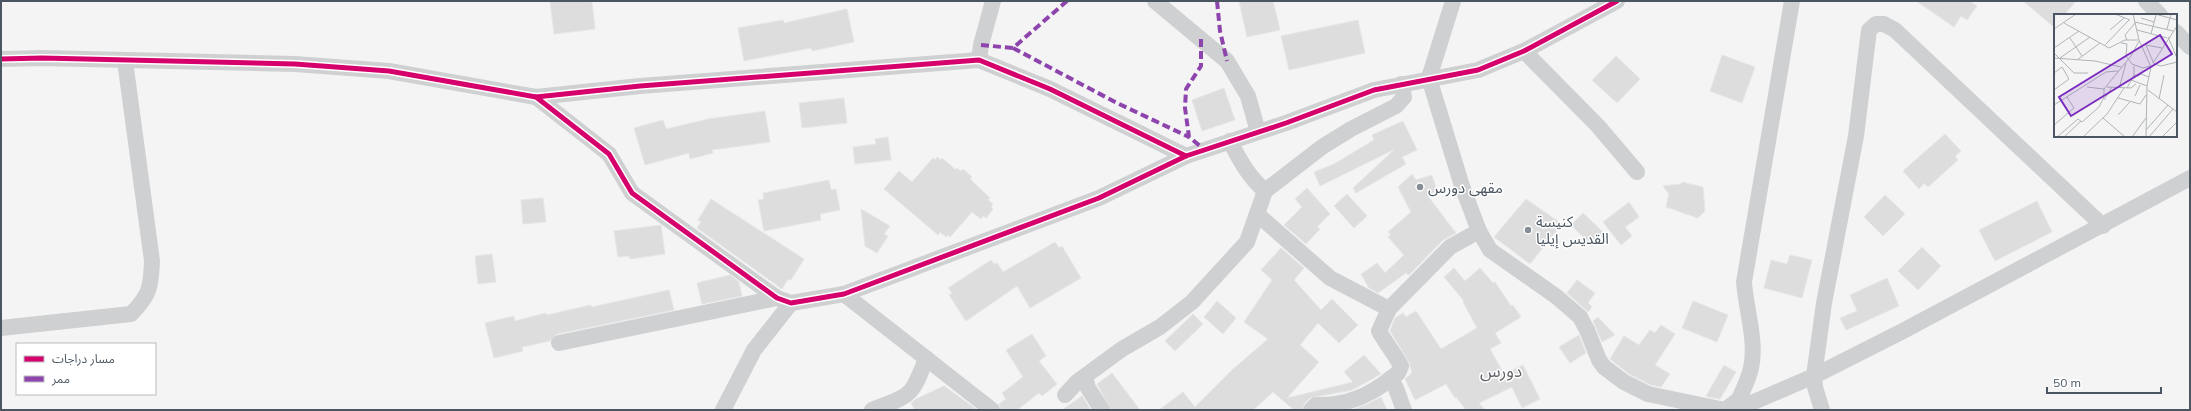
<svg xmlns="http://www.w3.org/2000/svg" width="2191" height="411" font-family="Mulish,'Noto Sans Arabic',sans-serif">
<rect width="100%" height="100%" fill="#f4f4f4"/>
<!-- building -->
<g fill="#ddddde" stroke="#e5e6e7">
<path d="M550 1H592L595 29 554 34Z"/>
<path d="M1239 1H1273L1280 30 1247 37Z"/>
<path d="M1916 1H1969L1977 6 1967 20 1961 16 1954 27Z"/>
<path d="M2023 1H2076L2064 15H2055V28Z"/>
<path d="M847 9 854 42 812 51 811 48 744 61 738 28 783 20 784 23Z"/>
<path d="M1358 20 1365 53 1289 70 1281 36Z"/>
<path d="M1722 55 1755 67 1742 103 1710 91Z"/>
<path d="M1616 56 1640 79 1617 103 1592 80Z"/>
<path d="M1224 88 1235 120 1202 131 1192 100Z"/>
<path d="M844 98 847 123 802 128 799 103Z"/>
<path d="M765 111 770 142 712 150 713 153 690 159 689 153 645 165 634 128 663 120 666 129 708 119Z"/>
<path d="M1403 121 1417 150 1402 157 1406 164 1356 193 1353 188 1395 149 1320 186 1314 172 1334 164 1374 140 1372 135Z"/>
<path d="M1945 134 1961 151 1955 156 1958 160 1928 187 1924 183 1919 189 1903 171Z"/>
<path d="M888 137 891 160 855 164 853 147 876 144 875 139Z"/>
<path d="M937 157 941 160 942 158 956 170 957 168 961 171 963 169 972 177 970 179 990 198 988 200 993 204 991 207 993 209 986 218 983 216 981 219 972 212 950 237 948 235 946 237 940 232 938 235 884 189 899 171 912 182 933 158 935 160Z"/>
<path d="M1412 174 1416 180 1432 175 1437 191 1427 195 1456 233 1443 240 1409 275 1406 273 1378 293 1369 288 1361 274 1377 263 1385 273 1404 255 1388 237 1391 234 1388 232 1411 212 1398 187Z"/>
<path d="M829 180 831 190 836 189 840 210 820 214 821 220 764 231 758 200 764 199 763 193Z"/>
<path d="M1682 182 1703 187 1705 211 1698 218 1666 207 1669 194 1663 186 1681 184Z"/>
<path d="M1307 188 1330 214 1317 227 1320 229 1306 244 1284 225 1302 207 1295 199Z"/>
<path d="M1347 194 1367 216 1354 228 1334 206Z"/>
<path d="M1885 195 1905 214 1883 236 1864 217Z"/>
<path d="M543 198 546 222 523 224 521 200Z"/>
<path d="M711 199 804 259 791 280 788 279 782 289 697 228 701 222 698 220Z"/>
<path d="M1526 199 1562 224 1530 264 1494 237Z"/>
<path d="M2037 201 2052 232 1995 261 1979 230Z"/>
<path d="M1629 202 1639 217 1625 227 1632 236 1621 245 1603 222Z"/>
<path d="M861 209 890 226 884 234 888 236 877 253 865 246Z"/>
<path d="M1583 213 1604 233 1592 246 1571 225Z"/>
<path d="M661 225 665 254 630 259 629 256 618 257 614 231Z"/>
<path d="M1055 242 1059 248 1062 246 1081 278 1030 308 1017 286 966 321 949 295 952 293 948 288 991 260 994 264 997 263 1003 272Z"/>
<path d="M1922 247 1941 266 1918 290 1898 271Z"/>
<path d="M1281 248 1304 268 1294 280 1321 310 1332 299 1358 325 1339 343 1318 323 1300 345 1319 362 1287 398 1353 382 1344 372 1364 355 1381 374 1352 390 1310 398 1304 404 1302 410H1294L1273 392 1253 410H1159L1183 392 1195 407 1232 370 1268 339 1244 322 1272 280 1261 270Z"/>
<path d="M492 254 496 282 478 284 475 256Z"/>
<path d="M1790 255 1812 260 1802 298 1764 288 1771 260 1787 264Z"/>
<path d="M1454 268 1465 281 1480 268 1493 283 1495 282 1511 306 1513 305 1521 317 1495 333 1501 343 1490 349 1504 374 1523 365 1540 399 1522 408 1512 387 1479 403 1485 410H1466L1456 397 1455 398 1446 384 1415 400 1405 379 1412 373 1409 362 1390 331 1395 318 1403 313 1406 317 1416 311 1441 349 1477 328 1463 302 1464 301 1444 277Z"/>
<path d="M730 275 739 282 742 296 702 304 697 283Z"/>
<path d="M1887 278 1899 306 1846 330 1840 318 1857 311 1850 295Z"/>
<path d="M1577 280 1595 293 1588 303 1592 307 1588 312 1567 293Z"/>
<path d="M669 290 674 310 557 334 550 341 522 347 523 351 494 358 485 323 514 316 515 321 546 313 547 315 591 305 592 307Z"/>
<path d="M1217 301 1236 318 1223 334 1204 317Z"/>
<path d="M1693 301 1728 315 1717 342 1682 328Z"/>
<path d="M1193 314 1203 324 1175 351 1165 341Z"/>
<path d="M1598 317 1615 335 1602 342 1593 321Z"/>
<path d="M1661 325 1675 334 1655 365 1670 374 1661 387 1651 385 1629 374 1610 359 1624 336 1639 345 1650 330 1655 333Z"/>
<path d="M1032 334 1046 356 1039 361 1057 384 1042 396 1039 393 1017 410H1001L999 404 1006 399 1002 393 1023 377 1006 350Z"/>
<path d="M1579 335 1586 353 1570 363 1559 347Z"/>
<path d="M1724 365 1736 372 1720 399 1708 397 1706 396Z"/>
<path d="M1112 373 1140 410H1111L1097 384Z"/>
<path d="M944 386 958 396 977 410H915L911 403 916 399Z"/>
<path d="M1082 396 1091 410H1062Z"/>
<path d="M1381 397 1387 410H1352L1368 404Z"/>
</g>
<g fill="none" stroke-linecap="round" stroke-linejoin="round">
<!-- minor -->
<g stroke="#ced0d2" stroke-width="16">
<path d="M1155 1 1227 61 1248 96 1258 132"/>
<path d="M1453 1 1429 78 1462 186 1479 231 1490 250 1557 297 1580 317 1587 330 1599 360 1604 367 1624 382 1648 394 1725 410 1738 400"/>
<path d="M2146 1 2160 15"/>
<path d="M2176 32 2190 47"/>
<path d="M1524 51 1598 126 1637 172"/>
<path d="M1 59 42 58 295 64 389 71 536 97 640 86 979 60 1050 89 1186 156"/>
<path d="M979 60 981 45 993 1"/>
<path d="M536 97 609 154 632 193 777 298 791 303 844 294 1099 198 1186 156 1286 123 1374 90 1478 70 1524 51 1617 1"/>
<path d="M1230 141C1240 161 1249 177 1265 191"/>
<path d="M1257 214 1330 278 1389 309"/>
<path d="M844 294 992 410"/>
<path d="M1 328 131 314C150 295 151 287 152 261L125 61"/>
<path d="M559 343 777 298"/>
<path d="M1085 378 1088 388 1102 410"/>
<path d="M1065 395 1077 382 1122 349 1160 327 1192 302 1247 242 1265 191 1322 147 1351 129 1396 106 1404 97 1401 84"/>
<path d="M1735 409C1740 395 1748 382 1751 368 1757 341 1746 310 1744 282L1792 1"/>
<path d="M723 410 754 350 791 303"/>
<path d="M872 410C910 395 912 398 926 358"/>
<path d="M1311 410 1316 405C1344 406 1368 397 1390 379"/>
<path d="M1404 410C1400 401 1396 384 1390 379L1398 373 1401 366C1395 354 1386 344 1379 331L1389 309 1450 247 1479 231"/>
<path d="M1735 410 1814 376 1901 332 2190 178"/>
<path d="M1822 410 1815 387 1814 376 1824 303 1856 136 1869 30 1876 24H1884L1895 30 2103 226"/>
</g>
<!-- quiet -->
<g stroke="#8e44ad" stroke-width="4" stroke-dasharray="8 4" stroke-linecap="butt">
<path d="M1217 1 1220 31 1227 61"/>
<path d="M1201 39V66L1186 89 1185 108 1189 137 1205 150"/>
<path d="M981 45 1013 48 1067 1"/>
<path d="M1013 48 1117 103 1189 137"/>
</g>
<defs>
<g id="cycleway">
<path d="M1 59 42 58 295 64 389 71 536 97 640 86 979 60 1050 89 1186 156"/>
<path d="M536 97 609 154 632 193 777 298 791 303 844 294 1099 198 1186 156 1286 123 1374 90 1478 70 1524 51 1617 1"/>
</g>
</defs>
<!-- cycleway casing -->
<use href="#cycleway" stroke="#fff" stroke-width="8"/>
<!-- cycleway -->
<use href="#cycleway" stroke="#d6006c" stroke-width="5"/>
</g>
<!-- markers -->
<g fill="#868d94" stroke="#fff" stroke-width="1.5">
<circle cx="1420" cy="187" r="4"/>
<circle cx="1528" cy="230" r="4"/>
</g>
<g text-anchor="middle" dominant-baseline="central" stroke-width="3" stroke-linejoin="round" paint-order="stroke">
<!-- poi labels -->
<g font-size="15" fill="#4a5661" stroke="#fff" text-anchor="start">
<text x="1428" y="187">مقهى دورس</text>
<text x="1536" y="221">كنيسة<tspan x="1536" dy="17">القديس إيليا</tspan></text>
</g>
<!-- quarter labels -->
<g font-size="17" fill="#5f6368" stroke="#fff">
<text x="1501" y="370">دورس</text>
</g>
</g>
<!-- overview -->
<g transform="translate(2054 14)">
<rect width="123" height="123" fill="#f4f4f4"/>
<path fill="none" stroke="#b0b5b9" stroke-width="1" d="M61 0 76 6M79 0 85 26M101 0 123 6M87 4 100 8M81 8 119 17M10 9 55 34 71 26H84M0 15 22 0M113 15 117 0M56 16 70 4M83 16 113 24M97 20 102 1M114 23 123 44M16 24 28 42M73 26 71 21 81 9M85 26 97 53 93 72 92 123M67 29 73 30 72 42 78 50 89 54 96 52M51 31 75 6M0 34 25 17M108 34 92 31 100 50 107 52 123 48M0 39 20 59H34M0 44 41 47 67 53M6 44 36 23M23 46 46 29M99 49 123 12M80 52V61L84 62 87 60 95 63M0 59 8 53 15 65 0 76M77 66 93 72M66 71 72 49M33 73 50 75M53 73 77 74 82 70M73 74 80 61M94 76 123 98M81 82 86 71M64 84 86 90 92 81M105 85 110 61M50 86 58 73M0 91 52 58 64 57M64 101 76 88M49 104 71 123M0 111 20 94 13 83M92 116 114 91M3 123 24 105 28 108 45 93 50 83V75L77 42 85 27M10 123 27 107M29 123 53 100 70 74M78 123 92 104M95 123 119 95M108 123 123 108"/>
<path fill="#7b2cbf" fill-opacity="0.15" stroke="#7b2cbf" stroke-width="2" d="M106 21 118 40 17 102 5 83Z"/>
<rect width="123" height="123" fill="none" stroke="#4a5661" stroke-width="2"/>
</g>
<!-- border -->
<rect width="2191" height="411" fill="none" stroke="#4a5661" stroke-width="4"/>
<!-- legend -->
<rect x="16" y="343" width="140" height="52" fill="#ffffff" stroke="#b7bbc0"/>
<rect x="24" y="356" width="20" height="6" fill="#d6006c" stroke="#b7bbc0"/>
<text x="52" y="363" font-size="12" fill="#4a5661">مسار دراجات</text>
<rect x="24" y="376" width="20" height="6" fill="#8e44ad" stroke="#b7bbc0"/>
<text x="52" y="383" font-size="12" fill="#4a5661">ممر</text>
<!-- scale -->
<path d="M2047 387v6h114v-6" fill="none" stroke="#4a5661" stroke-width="2"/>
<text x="2053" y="387" font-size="12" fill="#4a5661" stroke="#ffffff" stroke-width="3" paint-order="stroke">50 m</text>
</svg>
